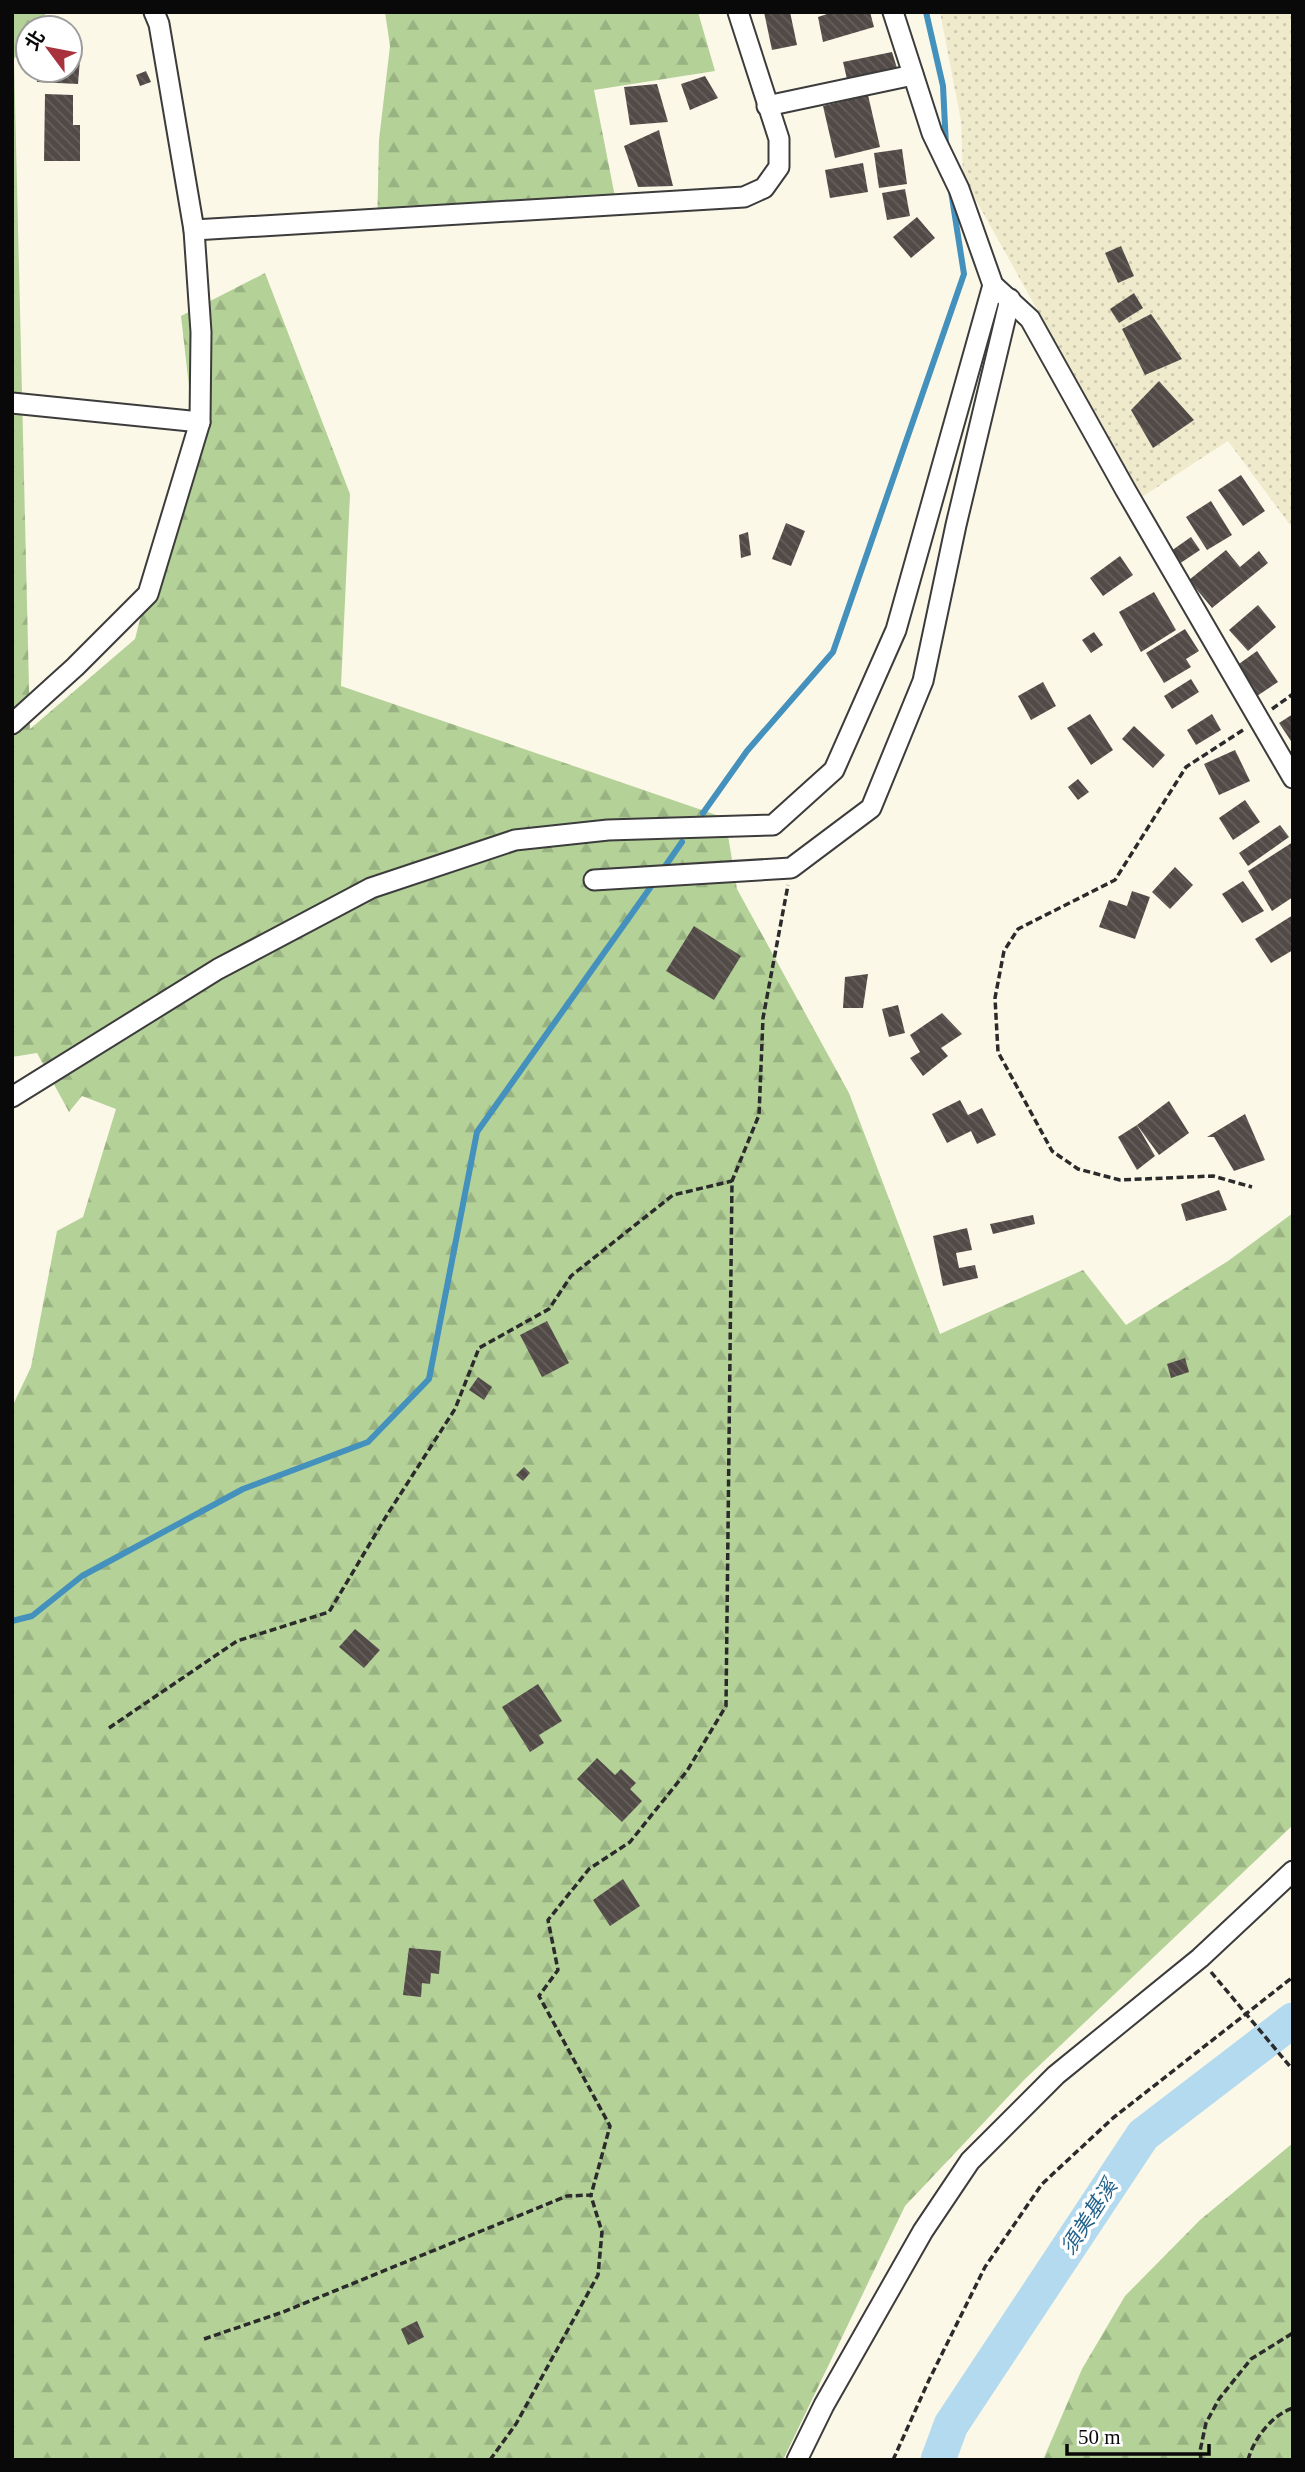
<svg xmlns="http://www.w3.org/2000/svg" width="1305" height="2472" font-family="'Times New Roman','Noto Sans TC',serif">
<defs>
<pattern id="farmland-dots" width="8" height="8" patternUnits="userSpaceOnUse" patternTransform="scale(1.75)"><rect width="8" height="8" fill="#efeacc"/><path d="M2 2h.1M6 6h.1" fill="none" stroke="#ccc7ae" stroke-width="1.8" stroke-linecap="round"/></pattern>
<pattern id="forest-firs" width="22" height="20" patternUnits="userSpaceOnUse" patternTransform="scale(1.75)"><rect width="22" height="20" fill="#b4d198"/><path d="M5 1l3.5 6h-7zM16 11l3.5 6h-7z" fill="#99b282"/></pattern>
<pattern id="building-back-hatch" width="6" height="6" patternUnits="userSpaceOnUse" patternTransform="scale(1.75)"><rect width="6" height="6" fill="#514a47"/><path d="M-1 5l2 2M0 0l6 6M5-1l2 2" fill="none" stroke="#655f5d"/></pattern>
</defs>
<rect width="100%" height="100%" fill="#fcf8e8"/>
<!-- farmland -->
<path fill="url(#farmland-dots)" d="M940 12H1293V529L1228 441 1142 497 963 177 961 121Z"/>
<!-- forest -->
<g fill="url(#forest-firs)">
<path d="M12 12H47L36 28H28V40L14 59 30 729 135 639 192 413 181 316 265 273 350 494 341 686 725 818 737 889 849 1093 940 1334 1083 1270 1126 1325 1228 1261 1293 1213V1825L1024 2080 905 2206 783 2460H12V1407L31 1367 57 1231 83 1217 116 1109 82 1096 69 1112 37 1053 12 1057Z"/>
<path d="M385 12H698L715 71 594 90 618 212 377 229 379 140 390 46Z"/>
<path d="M1293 2143V2460H1043L1082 2369 1125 2296 1200 2220Z"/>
</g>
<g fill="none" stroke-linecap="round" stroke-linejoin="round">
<!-- stream -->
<g stroke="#4391bc" stroke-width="6">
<path d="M926 12 943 86 946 146"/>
<path d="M703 813 747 751 833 652 964 274 951 191"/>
<path d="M661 872 682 842"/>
<path d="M12 1621 32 1616 82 1576 243 1489 368 1442 429 1379 477 1132 655 881"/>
</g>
<!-- river -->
<path stroke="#b3daee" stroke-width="35" d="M938 2460 951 2425 1143 2135 1293 2020"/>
</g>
<!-- building -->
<g fill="url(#building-back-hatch)">
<path d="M764 12H790L797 45 772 50Z"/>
<path d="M833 12H870L874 27 823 42 818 17Z"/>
<path d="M70 46 81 47 78 84 37 82 38 70H70Z"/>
<path d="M892 52 897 68 847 79 843 62Z"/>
<path d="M146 71 151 82 140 86 136 75Z"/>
<path d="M705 76 718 98 690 110 681 84Z"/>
<path d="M657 84 668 122 630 125 624 87Z"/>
<path d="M45 94 73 95V125H80V161H44Z"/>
<path d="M868 95 880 147 835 158 823 106Z"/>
<path d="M659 130 673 186 638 187 624 146Z"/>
<path d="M902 149 907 184 879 188 874 153Z"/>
<path d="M863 163 868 192 830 198 825 170Z"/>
<path d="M905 189 910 216 887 220 882 193Z"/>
<path d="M917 217 935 238 911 258 893 237Z"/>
<path d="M1121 246 1134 276 1118 283 1105 253Z"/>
<path d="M1134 293 1143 308 1119 323 1110 309Z"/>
<path d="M1151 314 1182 359 1145 375 1122 329Z"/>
<path d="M1159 381 1194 420 1153 448 1131 410Z"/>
<path d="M1241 475 1265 511 1243 526 1218 490Z"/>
<path d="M1211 501 1232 535 1207 550 1186 517Z"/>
<path d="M786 523 805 531 791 566 772 559Z"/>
<path d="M748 532 751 555 741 558 739 535Z"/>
<path d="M1191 537 1200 550 1179 564 1171 551Z"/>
<path d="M1226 550 1240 567 1259 551 1268 563 1212 608 1189 580Z"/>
<path d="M1120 556 1133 575 1103 596 1090 578Z"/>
<path d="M1154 592 1176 630 1141 652 1119 612Z"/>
<path d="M1258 605 1276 627 1248 651 1229 630Z"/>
<path d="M1185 629 1199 651 1186 659 1191 667 1164 683 1146 653Z"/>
<path d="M1094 632 1103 645 1091 653 1082 640Z"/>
<path d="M1257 651 1278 682 1257 696 1236 666Z"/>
<path d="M1191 679 1199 692 1172 709 1164 696Z"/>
<path d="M1043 682 1056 706 1031 720 1018 696Z"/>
<path d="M1090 714 1113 750 1091 765 1067 728Z"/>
<path d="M1212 714 1221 730 1196 745 1187 730Z"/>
<path d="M1293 714V744L1279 723Z"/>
<path d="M1134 726 1165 755 1153 768 1122 739Z"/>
<path d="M1235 750 1250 781 1219 795 1204 764Z"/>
<path d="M1078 779 1089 792 1078 800 1068 787Z"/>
<path d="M1245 800 1260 822 1233 840 1219 818Z"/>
<path d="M1280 825 1289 837 1248 866 1239 853Z"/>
<path d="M1293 842V897L1272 911 1248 871Z"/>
<path d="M1175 867 1193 885 1170 909 1152 892Z"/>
<path d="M1243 881 1264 911 1242 923 1222 894Z"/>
<path d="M1132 891 1150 897 1135 939 1099 927 1109 900 1127 906Z"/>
<path d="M1293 915V950L1271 963 1255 939Z"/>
<path d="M694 926 741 956 714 1000 666 971Z"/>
<path d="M868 974 863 1008H843L845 977Z"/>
<path d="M898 1005 905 1033 889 1037 882 1009Z"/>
<path d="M942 1013 962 1034 941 1048 948 1056 923 1076 910 1058 920 1052 910 1035Z"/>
<path d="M960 1100 968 1115 982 1108 996 1135 977 1144 971 1131 947 1143 932 1114Z"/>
<path d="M1169 1101 1189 1133 1159 1155 1137 1125Z"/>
<path d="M1245 1114 1265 1160 1234 1171 1214 1137H1207Z"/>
<path d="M1137 1125 1155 1156 1137 1170 1118 1137Z"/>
<path d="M1219 1190 1227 1210 1186 1221 1181 1204Z"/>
<path d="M1033 1215 1035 1224 993 1234 990 1224Z"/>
<path d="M967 1228 972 1250 956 1253 959 1268 975 1265 978 1278 943 1286 933 1236Z"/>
<path d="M547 1321 569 1363 542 1377 520 1335Z"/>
<path d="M1185 1358 1189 1372 1171 1378 1167 1364Z"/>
<path d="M478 1377 492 1387 484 1400 469 1390Z"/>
<path d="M524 1467 530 1473 523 1481 516 1475Z"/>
<path d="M355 1629 380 1650 364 1668 339 1647Z"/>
<path d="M538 1684 562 1721 539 1735 544 1743 530 1752 502 1707Z"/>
<path d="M597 1758 615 1775 621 1769 636 1783 630 1789 642 1801 622 1822 577 1779Z"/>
<path d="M623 1879 640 1906 610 1926 593 1900Z"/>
<path d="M409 1948 441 1951 439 1974 431 1973 430 1984 422 1983 421 1997 403 1995Z"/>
<path d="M417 2321 424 2337 408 2345 401 2329Z"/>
</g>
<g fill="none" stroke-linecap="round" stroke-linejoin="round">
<defs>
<g id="minor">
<path d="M893 12 932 133 959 189 993 285 1030 319 1125 489 1293 778"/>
<path d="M767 106 913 75"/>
<path d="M194 230 744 197 764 188 779 167V139L738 12"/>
<path d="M12 403 200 422"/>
<path d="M12 724 75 667 148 594 200 422 201 332 194 230 159 24 154 12"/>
<path d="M594 880 791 868 871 808 923 681 956 525 1010 299"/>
<path d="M12 1097 218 969 371 888 515 840 608 830 773 825 834 770 896 630 993 285"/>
<path d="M797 2460 824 2405 923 2231 970 2161 1056 2075 1200 1958 1293 1871"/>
</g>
</defs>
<!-- minor casing -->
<use href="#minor" stroke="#3c3c3c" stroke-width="23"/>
<!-- path -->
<g stroke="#2b2b2b" stroke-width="3.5" stroke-dasharray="7 3.5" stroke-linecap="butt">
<path d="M1272 709 1293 694"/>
<path d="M1243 730 1186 767 1115 880 1018 929 1004 951 995 998 998 1052 1052 1151 1078 1169 1120 1180 1213 1176 1252 1187"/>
<path d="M109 1728 237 1641 329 1612 387 1515 455 1409 479 1348 549 1309 571 1276 673 1195 732 1181"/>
<path d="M1211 1972 1293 2070"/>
<path d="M204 2339 283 2312 567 2196 591 2195 610 2126 539 1996 558 1970 548 1920 589 1869 630 1842 687 1771 726 1706 732 1181 759 1115 763 1018 788 885"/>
<path d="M490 2460 516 2424 598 2275 602 2232 591 2196"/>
<path d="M893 2460 929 2380 985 2267 1042 2184 1113 2118 1293 1977"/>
<path d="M1201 2460 1200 2451 1206 2423 1219 2399 1251 2359 1293 2333"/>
<path d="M1248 2460C1254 2438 1272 2415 1293 2408"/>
</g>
<!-- minor -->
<use href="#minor" stroke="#fff" stroke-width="19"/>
</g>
<g text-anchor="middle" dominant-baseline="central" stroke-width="7" stroke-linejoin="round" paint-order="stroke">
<!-- water labels -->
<g font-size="21" font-style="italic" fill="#23628b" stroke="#fff">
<text transform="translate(1089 2217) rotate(-57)">須美基溪</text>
</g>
</g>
<!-- border -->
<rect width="1305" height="2472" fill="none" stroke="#090909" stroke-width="28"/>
<!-- north arrow -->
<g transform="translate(49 49) rotate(302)"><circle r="33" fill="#ffffff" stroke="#9d9d9d" stroke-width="2"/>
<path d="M0-5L12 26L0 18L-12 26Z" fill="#a8333d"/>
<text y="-10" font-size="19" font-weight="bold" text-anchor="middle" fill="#090909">北</text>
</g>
<!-- scale -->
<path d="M1067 2444v10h142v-10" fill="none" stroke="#090909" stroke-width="3.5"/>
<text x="1078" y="2444" font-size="21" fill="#090909" stroke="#ffffff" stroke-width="5" paint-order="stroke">50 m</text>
</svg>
